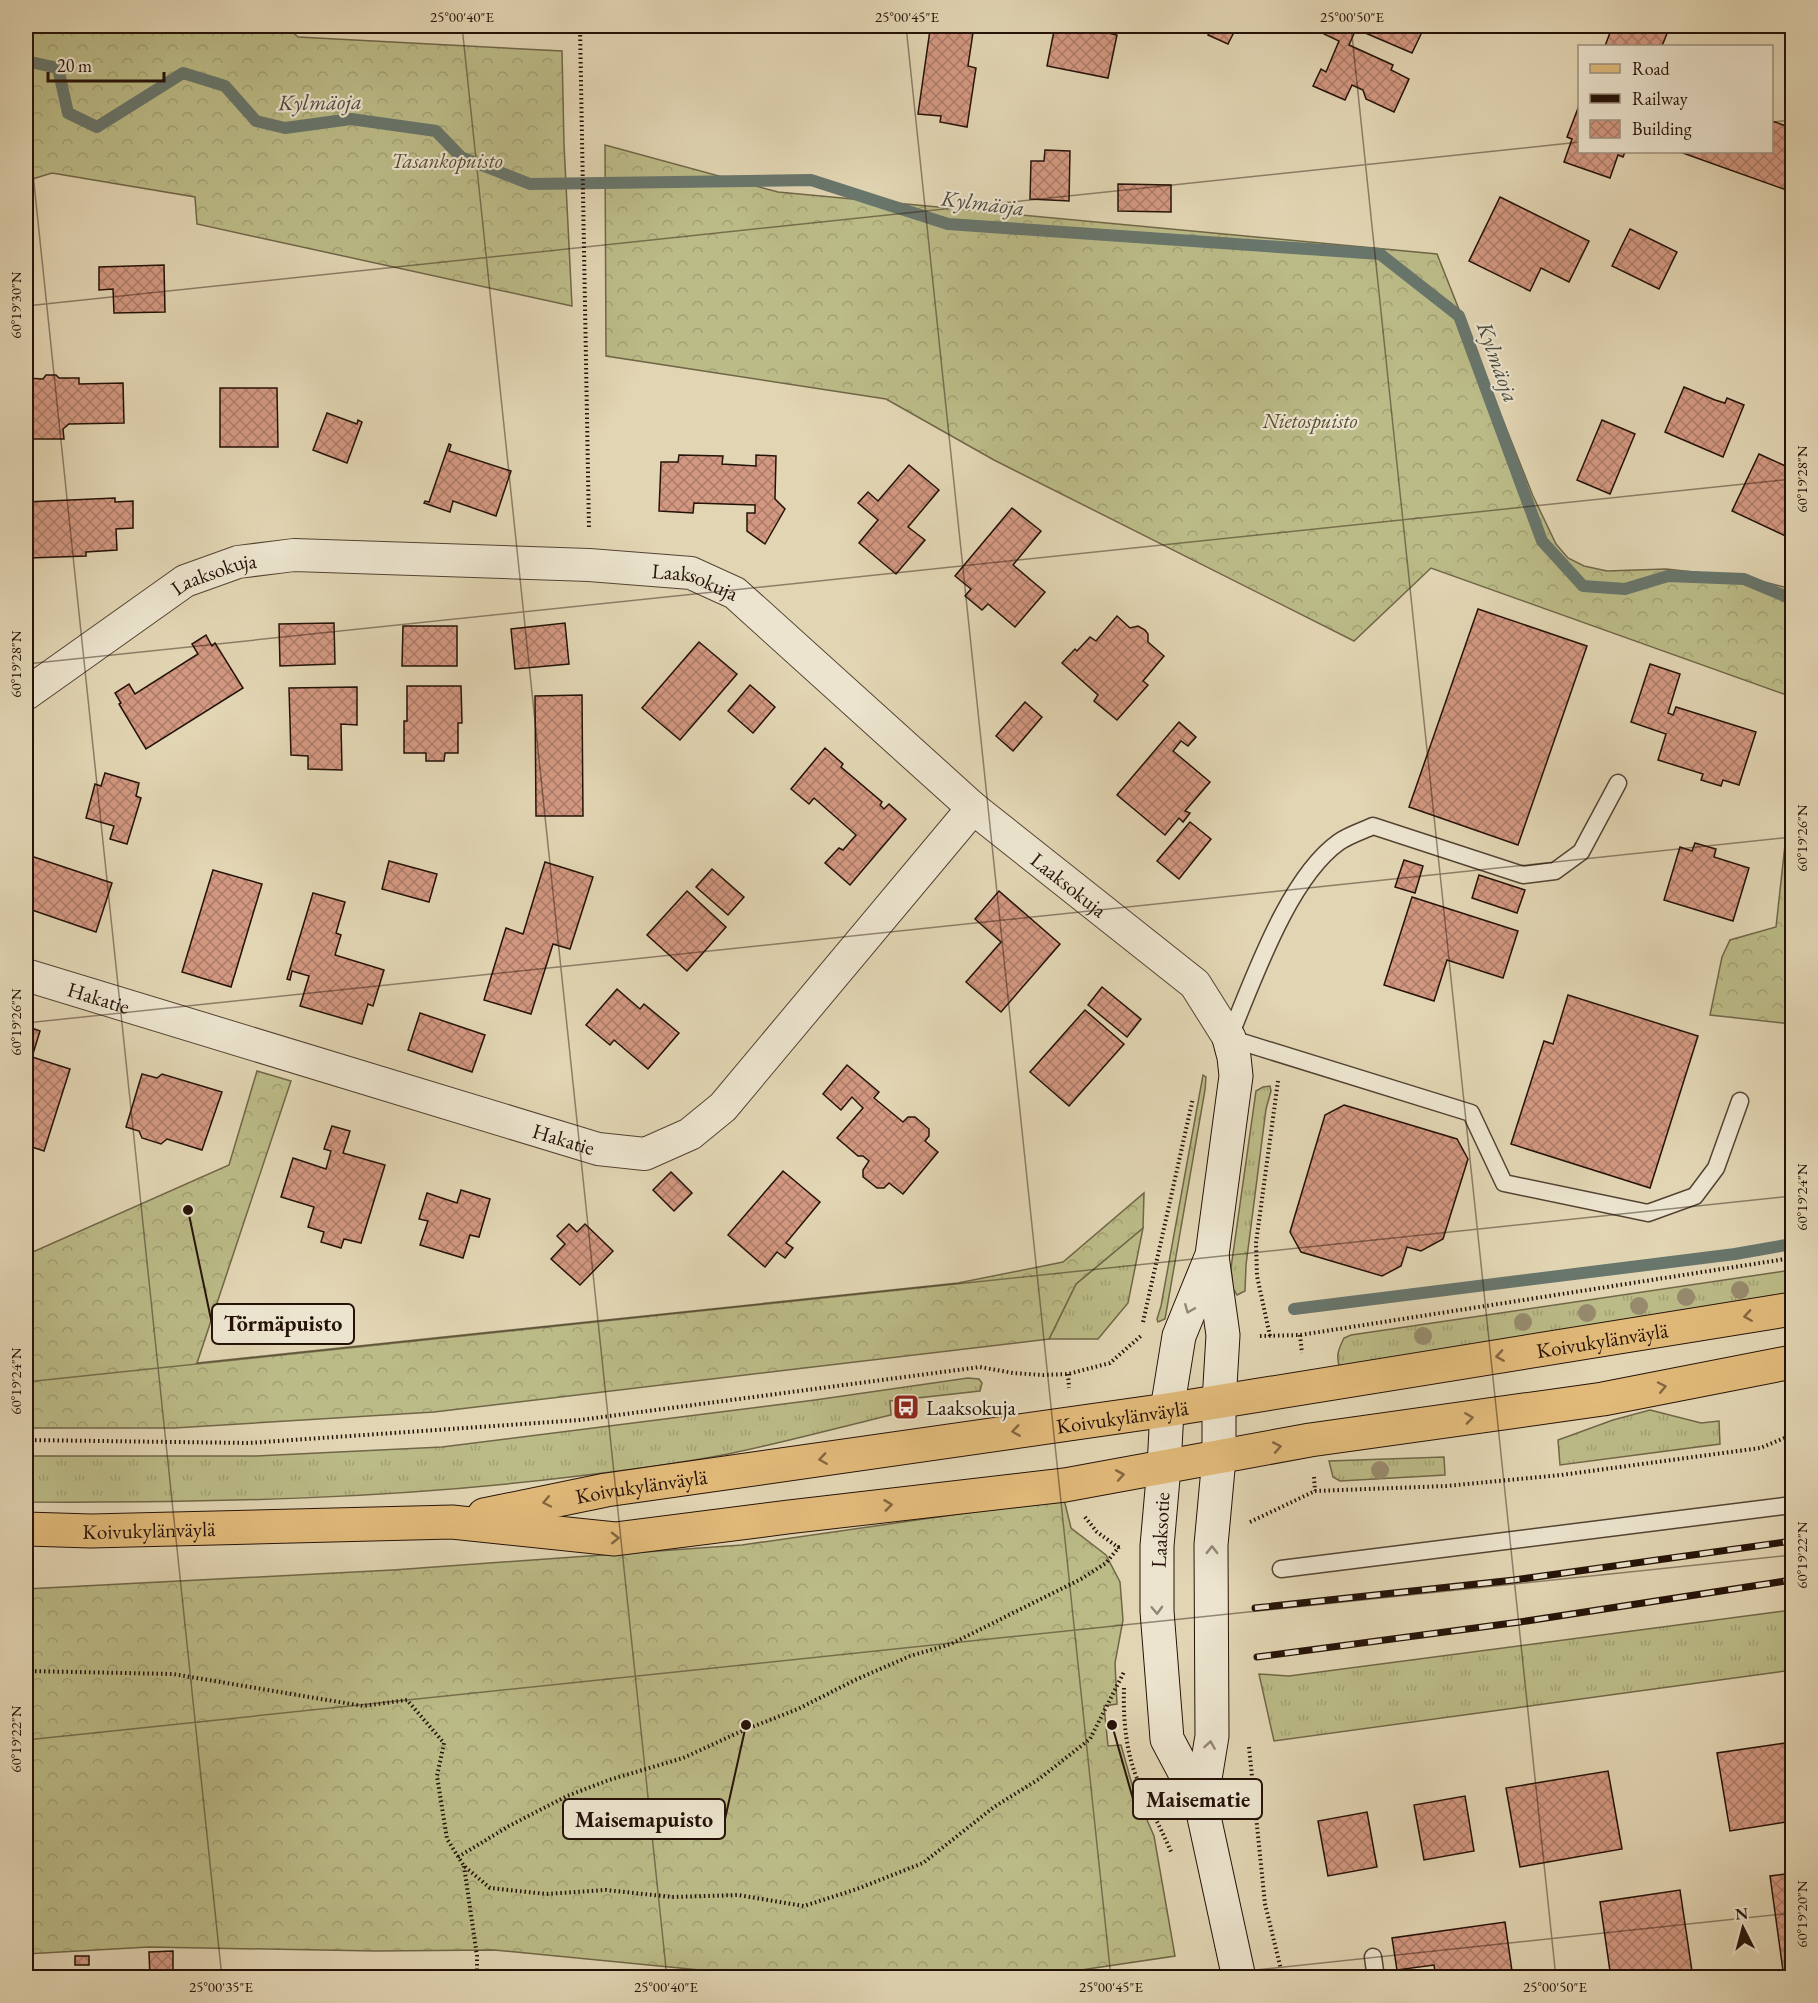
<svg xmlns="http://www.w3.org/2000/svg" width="1818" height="2003" font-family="'EB Garamond',serif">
<defs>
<pattern id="grass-tufts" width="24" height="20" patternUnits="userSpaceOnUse" patternTransform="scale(1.5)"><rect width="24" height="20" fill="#bbbb87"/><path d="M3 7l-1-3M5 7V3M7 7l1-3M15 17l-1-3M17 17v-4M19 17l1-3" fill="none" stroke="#a1a073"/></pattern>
<pattern id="forest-crowns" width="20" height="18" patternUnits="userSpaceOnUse" patternTransform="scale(1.5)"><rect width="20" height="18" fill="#bbbb87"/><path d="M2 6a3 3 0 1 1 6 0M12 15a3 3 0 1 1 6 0" fill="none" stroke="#a1a073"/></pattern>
<pattern id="building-cross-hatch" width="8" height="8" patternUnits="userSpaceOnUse" patternTransform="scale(1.5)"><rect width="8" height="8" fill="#d39881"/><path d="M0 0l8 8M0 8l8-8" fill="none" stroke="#ab7b68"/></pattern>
</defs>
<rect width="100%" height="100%" fill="#e2d5b3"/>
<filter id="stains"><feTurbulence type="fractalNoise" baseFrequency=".00333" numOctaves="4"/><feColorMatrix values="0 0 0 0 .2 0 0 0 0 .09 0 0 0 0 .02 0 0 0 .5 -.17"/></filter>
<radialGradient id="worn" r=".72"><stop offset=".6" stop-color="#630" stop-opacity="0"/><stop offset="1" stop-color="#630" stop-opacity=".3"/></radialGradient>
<!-- grass -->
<g fill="url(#grass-tufts)" stroke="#706648" stroke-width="1.5">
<path d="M1203 1075 1206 1077 1205 1090 1168 1302 1165 1319 1158 1322 1157 1319 1161 1306Z"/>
<path d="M1270 1086 1271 1091 1266 1109 1246 1265 1245 1291 1237 1295 1233 1288 1231 1268 1256 1091 1263 1087Z"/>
<path d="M1143 1228 1128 1303 1098 1339H1049L1076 1284Z"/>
<path d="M1792 1270V1299L1340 1367C1335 1357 1339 1348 1344 1338L1351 1335Z"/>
<path d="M968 1378 979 1379 982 1383 980 1391 890 1401 891 1415C837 1428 782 1443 728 1454 676 1464 622 1471 570 1477 390 1499 207 1503 26 1502V1456H256L442 1447 815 1400Z"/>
<path d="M1650 1410 1701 1423 1719 1421 1720 1444 1560 1465 1558 1440 1613 1420Z"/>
<path d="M1444 1457 1445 1475 1340 1481 1333 1477 1329 1461Z"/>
<path d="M1792 1610V1670L1274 1741 1259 1674 1289 1676Z"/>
</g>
<!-- forest -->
<g fill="url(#forest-crowns)" stroke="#706648" stroke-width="1.5">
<path d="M26 26H286L298 37 562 51 564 144 572 306 197 224 195 197 52 173 26 181Z"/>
<path d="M605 145 778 192 1437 254 1533 496 1556 544 1568 558 1584 566 1607 571 1666 569 1749 578 1792 589V697L1431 568 1354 641 994 460 886 399 606 356Z"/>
<path d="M1792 781V1024L1710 1015 1722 957 1730 940 1776 927Z"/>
<path d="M257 1071 291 1081 197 1363 958 1283 1063 1262 1144 1193 1143 1228 1076 1284 1049 1339 434 1412 174 1428H26V1255L229 1165Z"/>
<path d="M1064 1499 1071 1528 1106 1555 1120 1582 1123 1620 1115 1663 1117 1704 1104 1706 1108 1746 1121 1745 1133 1788 1154 1836 1175 1956 1054 1974 772 1977 494 1950 376 1951 149 1947 26 1954V1589L393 1570 742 1545Z"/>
</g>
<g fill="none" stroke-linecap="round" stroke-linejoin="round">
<!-- stream -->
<g stroke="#68766c" stroke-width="12">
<path d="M26 61 58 68 68 113 97 127 183 73 225 86 256 121 285 128 351 119 436 131 461 157 530 184 811 180 948 224 1380 254 1459 316 1542 541 1583 586 1625 589 1668 576 1744 579 1792 599"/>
<path d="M1294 1309 1735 1254 1792 1244"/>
</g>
</g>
<!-- building -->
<g fill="url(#building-cross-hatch)" stroke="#251208" stroke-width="1.5">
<path d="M947 26H974L968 66 976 68 967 127 940 122 941 116 918 114 930 30 946 33Z"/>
<path d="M1055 26H1095L1094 30 1117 35 1108 78 1047 66Z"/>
<path d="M1211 26H1237L1228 44 1208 35Z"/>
<path d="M1328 26H1349L1356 29 1349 45 1393 65 1391 70 1409 79 1394 112 1366 99 1363 90 1352 85 1345 100 1313 86 1321 69 1326 72 1339 41 1324 34Z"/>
<path d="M1349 26H1399L1397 28 1408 33 1411 28 1422 32 1412 53Z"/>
<path d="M1607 26H1670L1662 46H1605L1611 30 1606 28Z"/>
<path d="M1580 103V152H1625L1623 157 1618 155 1610 178 1564 162 1572 139 1567 137Z"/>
<path d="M1772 121 1792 128V192L1680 152H1772Z"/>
<path d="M1045 150 1070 151 1069 201 1030 199 1031 161H1044Z"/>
<path d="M1118 184 1171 185V212L1118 211Z"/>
<path d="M1500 197 1589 241 1569 282 1541 268 1530 291 1469 261Z"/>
<path d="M1630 229 1677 252 1659 289 1612 266Z"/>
<path d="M164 265 165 312 114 313 113 289 99 290V267Z"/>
<path d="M46 375H56L59 378H79V384L123 383 124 423 69 424 63 429 64 439H26V378L43 379Z"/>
<path d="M1684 387 1715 400 1725 403 1727 398 1744 405 1723 457 1665 432Z"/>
<path d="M220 388H277L278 447H220Z"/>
<path d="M327 413 357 424 358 420 362 422 347 463 313 450Z"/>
<path d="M1602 420 1635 434 1610 494 1577 480Z"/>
<path d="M449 444 451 445 449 451 511 471 496 516 453 501 450 512 424 503 425 501 429 502Z"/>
<path d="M1759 454 1792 469V539L1732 511Z"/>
<path d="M679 455 723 456 722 464 756 466V455L776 456 775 499 785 509 765 544 747 531V513H755V505L694 503 693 513 659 511 661 462H678Z"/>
<path d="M909 465 939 490 908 527 925 540 896 574 859 543 878 520 858 503 868 492 878 501Z"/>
<path d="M115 498V502L133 501V528L116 529 117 550 86 552V556L30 558 29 531H26V502Z"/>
<path d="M1012 508 1041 531 1013 565 1045 592 1015 627 988 604 982 610 965 596 971 589 955 576Z"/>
<path d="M1478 609 1587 646 1518 845 1409 807Z"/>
<path d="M1117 616 1130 628 1138 626 1145 630 1148 634V642L1164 656 1143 681 1148 685 1117 720 1094 701 1098 695 1062 663 1075 649 1077 651 1090 637 1096 641Z"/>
<path d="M334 623 335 664 280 666 279 624Z"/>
<path d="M565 623 569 664 515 669 511 629Z"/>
<path d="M403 626H457V666H402Z"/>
<path d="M206 635 212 646 215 643 243 688 146 749 119 704 121 703 115 693 129 684 135 694 198 654 192 644Z"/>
<path d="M699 642 737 674 680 740 642 708Z"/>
<path d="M1650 664 1680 674 1668 713 1673 715 1676 707 1756 732 1739 785 1723 780 1721 786 1701 780 1703 774 1658 760 1666 734 1631 722Z"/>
<path d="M750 685 775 707 753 733 728 711Z"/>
<path d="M407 686H461L462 723H458V753H445L444 761H426V753H404V721H407Z"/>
<path d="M357 687V725L341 724 342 770 308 769V756L291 755 289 688Z"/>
<path d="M582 695 583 816H536L535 696Z"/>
<path d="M1025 702 1042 717 1013 751 996 736Z"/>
<path d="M1179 722 1196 737 1188 746 1181 741 1173 751 1210 782 1185 811 1190 813 1183 822 1179 818 1165 835 1117 795Z"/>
<path d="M825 748 843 764 841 767 882 802 880 805 884 809 889 804 906 819 850 885 825 863 839 848 843 850 856 835 814 798 809 804 791 789Z"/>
<path d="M105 773 139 783 136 796 141 798 127 844 110 839 114 826 86 818 95 784 101 786Z"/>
<path d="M1190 822 1211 839 1179 879 1157 861Z"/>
<path d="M1695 843 1716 849 1714 857 1749 868 1733 921 1664 900 1680 847 1692 851Z"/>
<path d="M28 855 112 883 96 932 26 908V863Z"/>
<path d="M1404 860 1423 866 1415 893 1395 887Z"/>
<path d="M389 861 437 874 429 902 382 889Z"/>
<path d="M545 862 593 877 570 949 553 944 531 1014 484 1000 506 928 523 934Z"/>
<path d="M712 869 744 897 728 915 696 887Z"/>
<path d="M213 870 262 884 231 987 182 972Z"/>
<path d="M1479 875 1525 890 1517 913 1472 898Z"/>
<path d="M687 891 726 927 687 971 647 935Z"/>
<path d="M999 891 1060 944 1001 1012 966 982 1001 942 975 919Z"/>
<path d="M313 893 345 902 336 933 341 935 335 955 384 970 373 1006 368 1004 362 1024 300 1006 309 976 292 971 290 980 287 979Z"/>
<path d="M1412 897 1518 931 1503 978 1447 960 1434 1001 1384 985Z"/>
<path d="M1102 987 1141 1019 1127 1037 1088 1005Z"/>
<path d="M617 989 640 1009 644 1004 679 1033 648 1069 614 1040 610 1045 586 1025Z"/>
<path d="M1568 995 1698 1036 1650 1188 1511 1144 1544 1041 1553 1044Z"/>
<path d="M1085 1010 1124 1044 1069 1106 1030 1072Z"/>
<path d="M420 1013 485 1035 472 1072 408 1050Z"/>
<path d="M26 1026 40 1031 32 1057 70 1069 44 1151 26 1145Z"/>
<path d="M847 1065 879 1092 874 1098 903 1122 908 1117H915L929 1129V1136L925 1141 938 1152 903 1194 889 1183 884 1188H877L863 1177V1170L869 1161 863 1156H858L837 1138 863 1108 852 1097 841 1110 823 1094Z"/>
<path d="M142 1074 157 1078 162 1074 222 1092 202 1150 167 1139 161 1144 142 1138 139 1131 126 1127Z"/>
<path d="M1344 1105 1457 1139 1468 1159 1443 1239 1421 1251 1407 1247 1401 1266 1382 1276 1301 1252 1290 1232 1325 1115Z"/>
<path d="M332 1126 350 1131 343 1153 385 1165 361 1243 344 1239 341 1248 321 1242 324 1232 308 1227 314 1207 281 1197 293 1158 326 1169 331 1151 324 1149Z"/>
<path d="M783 1171 820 1202 786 1243 793 1248 785 1258 777 1252 765 1267 728 1235Z"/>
<path d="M671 1172 692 1193 674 1211 653 1190Z"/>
<path d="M461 1190 490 1199 479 1237 470 1235 463 1258 420 1245 428 1221 419 1219 427 1193 457 1203Z"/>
<path d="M569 1224 577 1232 585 1224 613 1251 580 1285 551 1259 565 1244 557 1236Z"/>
<path d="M1792 1742V1821L1730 1831 1717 1753Z"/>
<path d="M1608 1771 1622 1849 1520 1867 1506 1788Z"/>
<path d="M1465 1796 1474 1851 1424 1860 1414 1805Z"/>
<path d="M1367 1812 1377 1867 1328 1876 1318 1821Z"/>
<path d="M1792 1873V1978H1784L1770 1876Z"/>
<path d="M1680 1890 1693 1978H1611L1600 1902Z"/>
<path d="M1505 1922 1513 1978H1436L1434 1965 1397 1970 1392 1938Z"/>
<path d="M173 1951V1978H150L149 1952Z"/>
<rect x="75" y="1956" width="14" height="9"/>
</g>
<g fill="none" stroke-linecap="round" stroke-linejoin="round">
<defs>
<g id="lane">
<path d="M1618 783 1581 852 1555 871 1523 875 1373 826C1362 831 1349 835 1339 842 1288 878 1253 981 1229 1038L1471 1113 1504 1183 1648 1213 1695 1196 1716 1168 1740 1101"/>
<path d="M1281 1569 1792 1505"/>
<path d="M1373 1957 1376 1978"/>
</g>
<g id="street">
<path id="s1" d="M26 694 185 581 238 562 294 555 589 565 691 573 735 593 973 808 1195 984 1229 1038"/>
<path id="s2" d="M26 975 598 1149 645 1154 690 1134 723 1107 973 808"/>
</g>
<g id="secondary">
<path d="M1229 1038 1234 1057 1236 1076 1212 1255 1179 1336 1167 1410 1164 1467 1157 1546V1611L1167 1739 1201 1803 1239 1978"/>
<path d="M1201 1803 1212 1736 1211 1545 1219 1458V1402L1223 1335 1212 1256"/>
</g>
<g id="primary">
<path id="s3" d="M484 1515 606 1490 1167 1410 1792 1309"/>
<path id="s4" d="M26 1529 91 1531 452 1522 615 1539 788 1517 1065 1485 1310 1440 1603 1399 1792 1362"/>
</g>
</defs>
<!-- lane casing -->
<use href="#lane" stroke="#544333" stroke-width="19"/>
<!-- street casing -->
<use href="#street" stroke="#544333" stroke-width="34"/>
<!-- secondary casing -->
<use href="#secondary" stroke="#251208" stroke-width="35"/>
<!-- primary casing -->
<use href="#primary" stroke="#251208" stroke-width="35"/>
<!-- path -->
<g stroke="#251208" stroke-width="4" stroke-dasharray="1.5 3" stroke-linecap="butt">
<path d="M580 26 589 529"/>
<path d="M1143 1322 1193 1098"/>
<path d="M1300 1335 1302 1353"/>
<path d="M1260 1336 1300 1335 1792 1258"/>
<path d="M1270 1336 1257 1276 1256 1243 1278 1081"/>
<path d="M1068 1374 1069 1388"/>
<path d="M26 1440 249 1443 580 1420 980 1367 1013 1373 1043 1375 1068 1374 1110 1363 1142 1335"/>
<path d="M1314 1477 1315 1491"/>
<path d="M1085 1517 1097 1532 1119 1548"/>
<path d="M1250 1522 1315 1491 1446 1486 1561 1475 1760 1448 1792 1435"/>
<path d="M26 1671 173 1674 363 1706 407 1700 444 1743 437 1776 447 1839 464 1866 490 1888 546 1894 606 1890 672 1897 738 1895 804 1906 857 1889 923 1863 994 1807 1039 1779 1090 1739 1124 1672"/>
<path d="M1124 1688C1123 1719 1126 1755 1139 1783 1149 1807 1162 1830 1172 1854"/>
<path d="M1249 1747 1265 1904 1283 1978"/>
<path d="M458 1857 509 1826 567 1796 609 1780 683 1758 744 1730 798 1709 855 1680 910 1656 951 1644 1081 1579 1106 1563 1119 1547H1122"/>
<path d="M464 1866 477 1956V1978"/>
</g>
<!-- lane -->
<use href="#lane" stroke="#ece4ce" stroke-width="16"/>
<!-- street -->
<use href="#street" stroke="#ece4ce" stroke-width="32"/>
<!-- secondary -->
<use href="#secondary" stroke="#ece4ce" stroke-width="33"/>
<!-- primary -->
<use href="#primary" stroke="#e1ba7a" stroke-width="33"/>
<defs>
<g id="rail">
<path d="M1255 1608 1514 1580 1792 1541"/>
<path d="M1257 1657 1520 1622 1792 1580"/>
</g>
</defs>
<!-- rail casing -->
<use href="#rail" stroke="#251208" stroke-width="7"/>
<!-- rail -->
<use href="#rail" stroke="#ece4ce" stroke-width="4.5" stroke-dasharray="14" stroke-linecap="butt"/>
</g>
<!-- trees -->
<g fill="#978a6d">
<circle cx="1740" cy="1290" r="9"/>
<circle cx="1686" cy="1297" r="9"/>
<circle cx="1639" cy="1306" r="9"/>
<circle cx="1587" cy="1313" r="9"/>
<circle cx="1523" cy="1322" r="9"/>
<circle cx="1423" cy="1336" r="9"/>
<circle cx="1380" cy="1470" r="9"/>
</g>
<!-- one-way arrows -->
<defs><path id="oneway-chevron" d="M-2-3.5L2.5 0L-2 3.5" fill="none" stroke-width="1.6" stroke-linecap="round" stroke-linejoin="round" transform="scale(1.5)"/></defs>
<g stroke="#928675">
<use href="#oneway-chevron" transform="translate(1189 1309) rotate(112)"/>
<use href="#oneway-chevron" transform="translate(1212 1550) rotate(-89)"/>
<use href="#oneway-chevron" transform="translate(1157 1610) rotate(88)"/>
<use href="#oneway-chevron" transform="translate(1210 1745) rotate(-81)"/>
</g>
<g stroke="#836641">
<use href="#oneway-chevron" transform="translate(1748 1316) rotate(171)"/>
<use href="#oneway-chevron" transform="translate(1500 1356) rotate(171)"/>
<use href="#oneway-chevron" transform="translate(1662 1387) rotate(-12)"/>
<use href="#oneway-chevron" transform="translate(1469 1418) rotate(-8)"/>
<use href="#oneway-chevron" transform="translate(1016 1431) rotate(172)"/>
<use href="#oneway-chevron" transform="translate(1277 1447) rotate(-11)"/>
<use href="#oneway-chevron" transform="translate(823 1459) rotate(172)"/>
<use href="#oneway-chevron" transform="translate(1120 1475) rotate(-10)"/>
<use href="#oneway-chevron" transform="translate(547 1502) rotate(168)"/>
<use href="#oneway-chevron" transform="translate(888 1505) rotate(-7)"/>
<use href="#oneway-chevron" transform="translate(615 1538) rotate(-1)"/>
</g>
<!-- ticks -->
<path fill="none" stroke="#251208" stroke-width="1.5" stroke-opacity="0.45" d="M462 26 667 1978M906 26 1111 1978M1351 26 1556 1978M26 107 222 1978M1772 122 1792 120M26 306 1580 142M26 664 1792 479M26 1023 1792 837M26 1382 1792 1196M26 1740 1792 1555M1181 1978 1792 1913"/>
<!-- icons -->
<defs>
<symbol id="bus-square" viewBox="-11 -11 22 22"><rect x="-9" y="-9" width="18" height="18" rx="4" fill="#8f2418" stroke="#ece4ce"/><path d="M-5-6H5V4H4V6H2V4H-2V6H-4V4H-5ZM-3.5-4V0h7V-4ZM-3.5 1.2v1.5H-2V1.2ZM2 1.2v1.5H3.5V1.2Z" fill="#fff"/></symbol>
</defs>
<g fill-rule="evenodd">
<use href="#bus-square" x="891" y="1392" width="30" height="30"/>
</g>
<g text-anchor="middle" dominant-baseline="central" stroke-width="4.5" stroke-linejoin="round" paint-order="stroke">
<!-- park labels -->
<g font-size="21" font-style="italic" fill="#5a4d34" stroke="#ece4ce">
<text x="447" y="160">Tasankopuisto</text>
<text x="1310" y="420">Nietospuisto</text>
</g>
<!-- street labels -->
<g font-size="21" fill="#251208" stroke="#ece4ce">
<text stroke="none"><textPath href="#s1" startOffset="225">Laaksokuja</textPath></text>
<text stroke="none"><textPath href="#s1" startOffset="711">Laaksokuja</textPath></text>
<text stroke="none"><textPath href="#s1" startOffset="1197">Laaksokuja</textPath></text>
<text stroke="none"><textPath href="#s2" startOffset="76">Hakatie</textPath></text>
<text stroke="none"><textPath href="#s2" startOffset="562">Hakatie</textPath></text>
<text stroke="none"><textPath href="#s3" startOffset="1132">Koivukylänväylä</textPath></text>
<text stroke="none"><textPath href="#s3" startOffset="646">Koivukylänväylä</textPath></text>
<text stroke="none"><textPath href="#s3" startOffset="160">Koivukylänväylä</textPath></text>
<text stroke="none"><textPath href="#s4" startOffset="123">Koivukylänväylä</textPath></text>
<text transform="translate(1160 1530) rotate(-87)">Laaksotie</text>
</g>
<!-- poi labels -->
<g font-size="21" fill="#251208" stroke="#ece4ce" text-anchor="start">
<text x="926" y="1407">Laaksokuja</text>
</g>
<!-- water labels -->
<g font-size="22" font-style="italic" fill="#4c4c42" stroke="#ece4ce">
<text transform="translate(320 102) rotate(-1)">Kylmäoja</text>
<text transform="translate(983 203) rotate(7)">Kylmäoja</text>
<text transform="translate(1498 362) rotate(70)">Kylmäoja</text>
</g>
</g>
<!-- callouts -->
<path fill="none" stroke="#251208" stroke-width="2" d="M188 1210L212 1324M1112 1725L1133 1799M746 1725L725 1819"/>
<g fill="#251208" stroke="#ece4ce" stroke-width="2">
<circle cx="188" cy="1210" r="6"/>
<circle cx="1112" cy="1725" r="6"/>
<circle cx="746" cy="1725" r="6"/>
</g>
<g fill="#ece4ce" stroke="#251208" stroke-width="2">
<rect x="212" y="1304" width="142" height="40" rx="6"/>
<rect x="1133" y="1779" width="129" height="40" rx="6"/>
<rect x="563" y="1799" width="162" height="40" rx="6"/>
</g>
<g font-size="22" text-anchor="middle" font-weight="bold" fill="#251208">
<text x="283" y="1331">Törmäpuisto</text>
<text x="1198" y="1807">Maisematie</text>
<text x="644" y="1827">Maisemapuisto</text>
</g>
<!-- margin -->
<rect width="1818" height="2003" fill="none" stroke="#e2d5b3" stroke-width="66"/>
<!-- legend -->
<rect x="1578" y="45" width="195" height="108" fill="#ece4ce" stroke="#9c907f" stroke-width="1.5"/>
<rect x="1590" y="64" width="30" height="9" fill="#e1ba7a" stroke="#9c907f" stroke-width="1.5"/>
<text x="1632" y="75" font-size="18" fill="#251208">Road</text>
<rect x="1590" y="94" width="30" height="9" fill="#251208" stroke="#9c907f" stroke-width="1.5"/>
<text x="1632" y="105" font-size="18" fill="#251208">Railway</text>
<rect x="1590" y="120" width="30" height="18" fill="url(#building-cross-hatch)" stroke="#9c907f" stroke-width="1.5"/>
<text x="1632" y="135" font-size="18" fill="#251208">Building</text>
<!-- north arrow -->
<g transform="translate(1743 1928) rotate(354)" stroke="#ece4ce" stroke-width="4.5" paint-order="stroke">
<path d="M0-4.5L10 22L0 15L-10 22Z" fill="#251208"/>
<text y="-9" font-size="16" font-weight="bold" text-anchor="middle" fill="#251208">N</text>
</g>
<!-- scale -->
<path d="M48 72v9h116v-9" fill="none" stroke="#251208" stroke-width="3"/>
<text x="57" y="72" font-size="18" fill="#251208" stroke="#ece4ce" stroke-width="4.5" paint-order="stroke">20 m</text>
<rect x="33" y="33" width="1752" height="1937" fill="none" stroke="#251208" stroke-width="2"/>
<g font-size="15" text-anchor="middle" fill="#251208">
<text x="462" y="22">25°00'40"E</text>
<text x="907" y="22">25°00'45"E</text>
<text x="1352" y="22">25°00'50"E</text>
<text transform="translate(16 305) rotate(-90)" y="5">60°19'30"N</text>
<text transform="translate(1802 479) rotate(-90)" y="5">60°19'28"N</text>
<text transform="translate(16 664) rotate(-90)" y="5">60°19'28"N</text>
<text transform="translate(1802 838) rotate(-90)" y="5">60°19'26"N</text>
<text transform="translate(16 1022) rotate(-90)" y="5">60°19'26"N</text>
<text transform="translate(1802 1197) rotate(-90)" y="5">60°19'24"N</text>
<text transform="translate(16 1381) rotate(-90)" y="5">60°19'24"N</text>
<text transform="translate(1802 1555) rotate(-90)" y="5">60°19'22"N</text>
<text transform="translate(16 1739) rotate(-90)" y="5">60°19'22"N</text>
<text transform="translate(1802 1914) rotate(-90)" y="5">60°19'20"N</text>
<text x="221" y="1992">25°00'35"E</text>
<text x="666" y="1992">25°00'40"E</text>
<text x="1111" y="1992">25°00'45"E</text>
<text x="1555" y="1992">25°00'50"E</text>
</g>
<rect width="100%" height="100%" filter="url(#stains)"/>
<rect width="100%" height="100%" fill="url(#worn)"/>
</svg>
